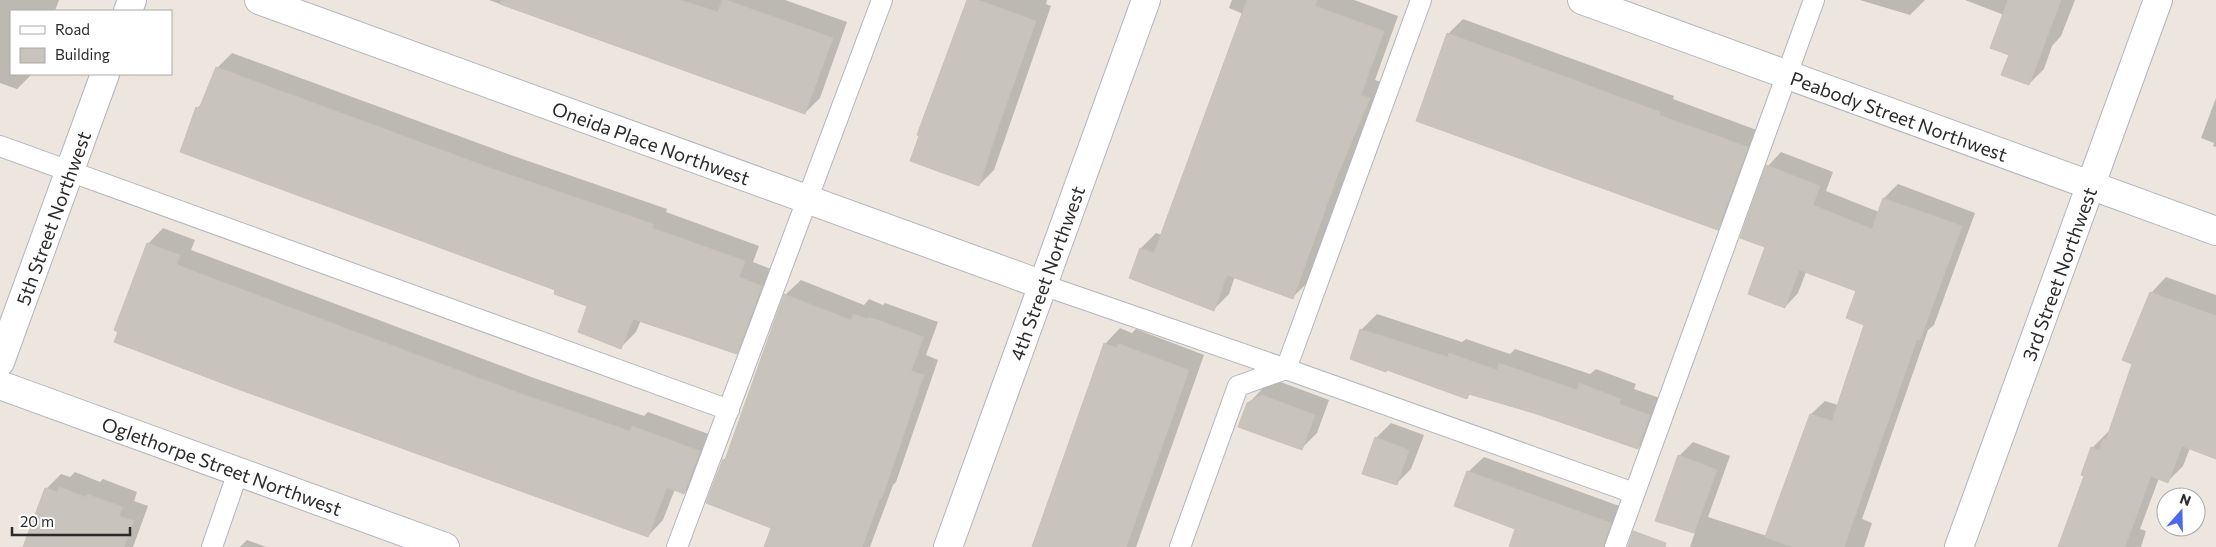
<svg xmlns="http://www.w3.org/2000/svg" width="2216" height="547" font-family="Commissioner,sans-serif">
<rect width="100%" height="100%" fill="#ece6df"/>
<!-- shadow -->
<g fill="#0003">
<path d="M0 0H59L55 11H11V74H32L17 89 0 83Z"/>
<path d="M489 0H785L847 22 820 98 805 113Z"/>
<path d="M968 0H1047L1046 4 1051 6 994 170 979 185Z"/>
<path d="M1232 0H1354L1398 16 1375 80 1384 83 1352 158 1308 282 1293 297 1235 276 1229 294 1214 309 1141 248 1156 233 1162 235 1242 16 1241 13 1229 8Z"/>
<path d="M1860 0H1925L1910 15Z"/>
<path d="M1965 0H2075L2061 36 2052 46 2044 69 2029 84 2010 54 2004 15Z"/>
<path d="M1463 19 1674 96 1673 99 1762 132 1733 213 1717 228 1448 34Z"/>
<path d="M232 53 508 154 667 209 666 212 759 246 753 262 776 271 751 338 736 353 641 320 636 332 621 347 588 305 197 108 204 102 217 68Z"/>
<path d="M2216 98V147L2213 146 2214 143 2201 138Z"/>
<path d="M1781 152 1833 172 1826 191 1879 212 1884 198 1898 184 1975 213 1934 325 1928 330 1862 519 1872 523 1864 547H1690L1695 532 1656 520 1679 456 1693 442 1730 456 1708 517 1767 536 1811 414 1825 401 1838 405 1866 324 1858 290 1806 272 1798 293 1785 307 1767 246 1768 166Z"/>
<path d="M163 228 195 240 191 250 534 378 644 416 648 412 714 436 699 478 684 493 675 489 663 520 648 536 116 341 148 244Z"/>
<path d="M2166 277 2216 295V453L2190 448 2183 466 2168 481 2159 478 2140 529 2146 531 2141 547H2059L2085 475 2092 448 2108 432 2110 433 2134 363 2151 293Z"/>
<path d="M801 280 864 305 869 299 883 305 885 303 938 322 926 355 938 360 896 482 893 485 870 547H766L773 527 724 460 729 455 785 295Z"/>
<path d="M1377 314 1462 342 1466 339 1510 354 1515 349 1590 374 1596 369 1636 384 1634 389 1665 400 1653 433 1638 448 1537 413 1471 393 1467 397 1388 369 1351 359 1362 329Z"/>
<path d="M1120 328 1132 333 1136 329 1204 355 1136 547H1032L1086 401 1105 344Z"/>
<path d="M1278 381 1329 400 1317 433 1302 448 1248 404 1263 388Z"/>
<path d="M1391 423 1424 435 1411 469 1396 484 1376 438Z"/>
<path d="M1484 457 1625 508 1613 547H1539L1517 528 1468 472Z"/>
<path d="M75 472 100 482 103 479 137 492 134 501 148 506 133 547H25L46 489 61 474 70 477Z"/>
<path d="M247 540 266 547H240Z"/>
</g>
<!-- building -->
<g fill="#c8c4bd" stroke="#c7c2b8">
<path d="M501 0H680L718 12 722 0H726L833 38 805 114 500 4Z"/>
<path d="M967 0H978L1036 21 1000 122 979 186 910 161 919 136 917 135Z"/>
<path d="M1247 0H1317L1315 6 1384 31 1361 95 1370 98 1338 174 1293 299 1227 275 1214 311 1129 278 1140 248 1154 253Z"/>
<path d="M2008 0H2061L2029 85 2001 75 2009 55 1990 48Z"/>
<path d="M1447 33 1660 112 1659 115 1748 147 1718 230 1416 121Z"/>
<path d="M216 67 493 169 653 224 652 228 745 261 739 277 762 286 737 354 633 319 621 349 578 332 587 306 554 294 555 290 180 152 196 107 199 109Z"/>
<path d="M1766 165 1820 186 1813 205 1872 229 1883 198 1962 226 1920 340 1917 339 1844 547H1793L1765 537 1810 414 1832 421 1864 325 1846 318 1856 291 1799 270 1785 308 1748 294 1765 247 1740 238Z"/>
<path d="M147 243 180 255 177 265 519 393 630 431 632 426 700 451 684 494 667 487 648 537 235 388 114 342 118 332 114 330Z"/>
<path d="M2150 292 2216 316V459L2182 446 2168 483 2151 476 2125 547H2058L2084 476 2081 475 2091 447 2099 450 2103 439 2106 440 2132 364 2122 360Z"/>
<path d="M784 294 851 320 853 314 868 319 869 317 924 337 911 371 924 375 882 498H880L862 547H764L771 528 706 503 723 459 725 460Z"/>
<path d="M1360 329 1448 357 1449 353 1497 370 1499 363 1577 390 1579 383 1621 399 1619 404 1650 415 1638 449 1537 414 1469 394 1467 399 1387 370 1386 372 1350 359Z"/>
<path d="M1104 343 1117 348 1119 344 1189 370 1157 461 1126 547H1032Z"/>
<path d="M1262 395 1315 415 1302 450 1238 427 1247 403Z"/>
<path d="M1375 437 1409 450 1397 485 1362 474Z"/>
<path d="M1678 455 1717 470 1694 533 1655 521Z"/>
<path d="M1467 471 1611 523 1603 547H1509L1515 529 1454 506Z"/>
<path d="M59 487 86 497 87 494 123 507 119 516 134 521 124 547H23L45 488 57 492Z"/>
<path d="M1633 531 1666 543 1665 547H1628Z"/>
</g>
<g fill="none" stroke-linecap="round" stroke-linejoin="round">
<defs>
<g id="service">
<path d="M0 146 729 410"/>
<path d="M1043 285 1286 369 1634 493"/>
<path d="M212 547 238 472"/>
<path d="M677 547 882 0"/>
<path d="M1180 547 1238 386 1286 369 1421 0"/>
<path d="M1615 547 1814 0"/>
</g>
<g id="minor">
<path d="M259 0 1043 285"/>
<path d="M1582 0 2216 231"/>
<path d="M0 385 445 547"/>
<path d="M948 547 1146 0"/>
</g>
<g id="tertiary">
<path d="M128 11 132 0"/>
<path d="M0 362 105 74"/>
<path d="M1959 547 2158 0"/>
</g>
</defs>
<!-- service casing -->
<use href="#service" stroke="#b2b5be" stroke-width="22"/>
<!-- minor casing -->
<use href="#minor" stroke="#b2b5be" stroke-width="30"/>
<!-- tertiary casing -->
<use href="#tertiary" stroke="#b2b5be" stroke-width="30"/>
<!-- service -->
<use href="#service" stroke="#fff" stroke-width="20"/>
<!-- minor -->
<use href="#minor" stroke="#fff" stroke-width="28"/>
<!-- tertiary -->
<use href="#tertiary" stroke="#fff" stroke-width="28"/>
</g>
<g text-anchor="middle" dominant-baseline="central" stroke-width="4.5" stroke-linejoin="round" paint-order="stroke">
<!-- street labels -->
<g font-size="19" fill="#2b2b2b" stroke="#fff">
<text transform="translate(1899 116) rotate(20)">Peabody Street Northwest</text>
<text transform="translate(651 143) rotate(20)">Oneida Place Northwest</text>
<text transform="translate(53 218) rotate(-70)">5th Street Northwest</text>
<text transform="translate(1047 273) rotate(-70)">4th Street Northwest</text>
<text transform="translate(2059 274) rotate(-70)">3rd Street Northwest</text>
<text transform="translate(222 466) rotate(20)">Oglethorpe Street Northwest</text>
</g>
</g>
<!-- legend -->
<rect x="10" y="10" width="162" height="65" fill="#ffffff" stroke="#aaaaaa"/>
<rect x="20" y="26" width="25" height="8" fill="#ffffff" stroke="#aaaaaa"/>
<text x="55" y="35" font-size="15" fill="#2b2b2b">Road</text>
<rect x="20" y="48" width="25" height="15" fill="#c8c4bd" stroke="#aaaaaa"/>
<text x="55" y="60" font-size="15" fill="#2b2b2b">Building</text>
<!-- north arrow -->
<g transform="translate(2181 512) rotate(20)"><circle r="24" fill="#ffffff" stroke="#aaaaaa"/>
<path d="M0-4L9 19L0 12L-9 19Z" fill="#4d68eb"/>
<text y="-8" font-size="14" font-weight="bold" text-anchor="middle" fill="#2b2b2b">N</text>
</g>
<!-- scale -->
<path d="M12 527v8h118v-8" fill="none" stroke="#2b2b2b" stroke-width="2.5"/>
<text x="20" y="527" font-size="15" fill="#2b2b2b" stroke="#ffffff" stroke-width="4" paint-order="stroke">20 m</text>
</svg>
